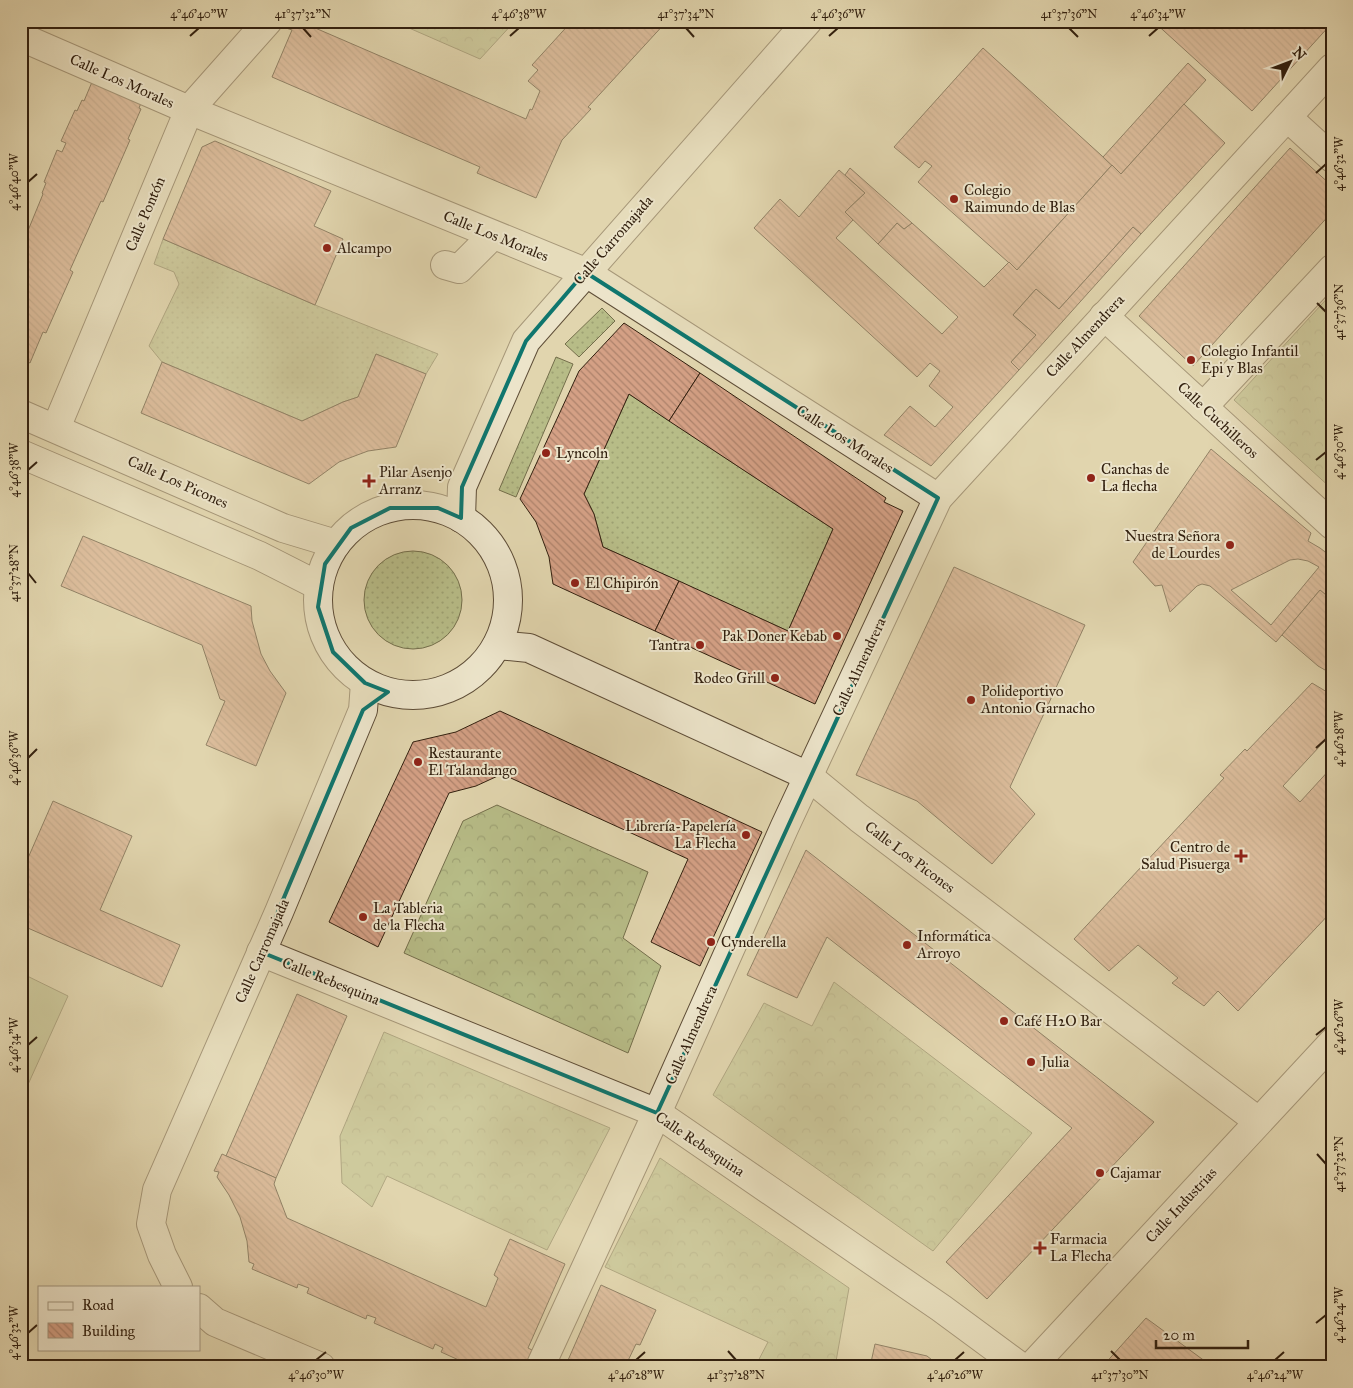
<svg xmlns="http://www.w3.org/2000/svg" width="1353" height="1388" font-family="'IM FELL Great Primer',serif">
<defs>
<pattern id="grass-dots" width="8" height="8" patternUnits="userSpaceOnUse" patternTransform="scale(1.25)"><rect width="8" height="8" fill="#b7bc87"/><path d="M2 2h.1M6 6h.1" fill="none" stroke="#9ea173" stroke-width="1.8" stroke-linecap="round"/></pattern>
<pattern id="forest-crowns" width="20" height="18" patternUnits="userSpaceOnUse" patternTransform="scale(1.25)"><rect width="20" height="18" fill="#b7bc87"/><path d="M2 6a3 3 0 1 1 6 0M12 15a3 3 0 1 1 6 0" fill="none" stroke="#9ea173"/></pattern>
<pattern id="building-back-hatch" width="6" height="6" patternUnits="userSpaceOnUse" patternTransform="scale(1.25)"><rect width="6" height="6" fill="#d4a085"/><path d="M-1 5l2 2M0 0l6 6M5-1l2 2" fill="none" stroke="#ad826b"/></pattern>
</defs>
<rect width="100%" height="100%" fill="#e1d5ae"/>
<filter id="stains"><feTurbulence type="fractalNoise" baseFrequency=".004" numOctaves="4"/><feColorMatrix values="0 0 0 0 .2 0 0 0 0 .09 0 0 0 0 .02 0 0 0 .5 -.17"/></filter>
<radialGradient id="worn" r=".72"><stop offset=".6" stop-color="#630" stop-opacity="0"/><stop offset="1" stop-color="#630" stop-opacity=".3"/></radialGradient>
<!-- grass -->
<g fill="url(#grass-dots)" stroke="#746e4b">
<path d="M163 239 315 305 438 354 426 374 376 354 358 397 343 402 302 421 162 362 149 346 179 284 174 272 154 264Z"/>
<path d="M602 308 615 321 579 357 565 344Z"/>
<path d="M556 357 573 364 516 497 499 490Z"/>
<path d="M629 394 833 529 788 631 603 547 594 514 584 494Z"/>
<circle cx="413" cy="600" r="49"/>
</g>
<!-- forest -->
<g fill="url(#forest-crowns)" stroke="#746e4b">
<path d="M393 21H515L480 59Z"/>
<path d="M1332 293V489L1234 400Z"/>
<path d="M497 805 648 872 623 938 661 966 628 1053 404 953 463 821Z"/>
<path d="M834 982 1032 1133 933 1251 713 1095 764 1003 812 1026Z"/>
<path d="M384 1032 610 1128 547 1250 387 1176 372 1207 342 1183 340 1136Z"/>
<path d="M660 1158 849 1288 835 1367H755L768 1342 605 1267Z"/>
</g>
<!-- pitch -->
<path fill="#b7bc87" stroke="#746e4b" d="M21 973 68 996 21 1100Z"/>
<!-- building -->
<g fill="url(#building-back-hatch)" stroke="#32200f" fill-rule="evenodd">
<path d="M87 21H175L167 24 134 28 101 25Z"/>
<path d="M289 21H299L526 119 530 109 532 110 540 91 528 81 538 70 532 65 572 21H667L588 107 591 109 562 140 536 198 477 173 480 167 272 77 292 30 286 28Z"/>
<path d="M1153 21H1331L1332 23 1252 111Z"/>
<path d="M983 48 1112 165 1017 270 918 182 932 166 925 161 919 168 894 147Z"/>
<path d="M1188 63 1206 80 1121 174 1103 157Z"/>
<path d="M92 82 141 103 139 108 141 109 128 139 130 140 103 202 101 201 70 270 73 272 46 333 43 332 30 363 28 362 26 366 21 363V240L25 232 27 233 43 194 42 193 46 183 44 182 57 150 62 152 66 143 61 141 75 110 77 111 82 100 84 101Z"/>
<path d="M1184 104 1225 143 1141 234 1133 227 1059 309 1036 289 1013 315 1036 335 1011 362 1019 370 931 466 884 435 910 406 935 427 953 407 929 386 940 371 930 363 917 377 754 228 780 199 799 217 839 170 865 193 845 212 853 220 836 238 942 334 958 317 878 244 897 223 904 229 912 223 984 287 1009 262 1017 270 1112 165 1121 174Z"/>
<path d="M215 141 331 191 314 226 343 239 315 305 163 239 202 147Z"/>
<path d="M1290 148 1332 186V212L1193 366 1139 316Z"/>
<path d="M850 168 912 223 904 229 897 223 878 244 845 212 865 193 845 175Z"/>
<path d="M1133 227 1141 234 1019 370 1011 362 1036 335 1013 315 1036 289 1059 309Z"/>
<path d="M624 323 700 373 669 421 629 394 584 494 594 514 603 547 679 581 655 631 553 584 549 557 536 522 520 499 579 371Z"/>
<path d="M376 354 426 374 396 447 368 451 352 457 339 462 309 484 141 413 162 362 302 421 343 402 358 397Z"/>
<path d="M700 373 886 498 884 502 903 511 815 704 655 631 679 581 788 631 833 529 669 421Z"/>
<path d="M1211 449 1311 533 1308 541 1320 548 1332 557V593L1328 597 1320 590 1276 642 1210 586 1202 584 1197 586 1170 612 1162 585 1155 586 1133 562ZM1298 559 1308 561 1319 567 1271 625 1231 590 1290 560Z"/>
<path d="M83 536 251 606 252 621 261 654 270 671 286 693 256 766 206 745 225 701 220 699 202 645 61 586Z"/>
<path d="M954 567 1085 625 1010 787 1035 814 992 864 917 801 856 775Z"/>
<path d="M1320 590 1332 600V674L1318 666 1282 635Z"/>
<path d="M1312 683 1332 695V733L1283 786 1300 802 1332 767V911L1238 1011 1218 991 1204 1006 1172 983 1178 978 1138 945 1109 971 1074 939 1224 778 1220 775 1245 749 1247 751Z"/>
<path d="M500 711 762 832 700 966 651 942 688 859 502 774 476 786 449 793 378 947 329 922 413 742 456 732Z"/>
<path d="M53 801 132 836 100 910 180 945 162 987 21 925V874Z"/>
<path d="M806 850 1154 1122 987 1299 946 1262 1072 1128 827 937 797 998 747 975Z"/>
<path d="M297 994 347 1016 276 1178 226 1156Z"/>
<path d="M222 1154 276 1178 274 1184 287 1218 486 1307 498 1278 494 1275 510 1239 565 1264 528 1348 532 1350 525 1367H485L474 1362 472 1366 441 1352 443 1348 435 1344 433 1349 374 1323 376 1318 367 1315 366 1319 307 1293 309 1288 298 1284 297 1288 252 1269 254 1264 249 1262 247 1241 240 1217 229 1195 217 1177 219 1172 214 1171Z"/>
<path d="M601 1285 656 1310 640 1345 636 1344 625 1367H565Z"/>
<path d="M1146 1318 1213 1367H1102Z"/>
<path d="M875 1344 927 1356 941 1367H870Z"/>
</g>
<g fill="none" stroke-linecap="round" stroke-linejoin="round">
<defs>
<g id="minor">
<path d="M21 37 189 110 585 272 938 498"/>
<path d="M1287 117 1332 158"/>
<path d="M445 265 459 269 493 235"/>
<path d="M1104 316 1332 525"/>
<path d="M1203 407 1332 269"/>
<path d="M21 414 283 528 336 544"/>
<path d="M56 428 189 110 268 21"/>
<path d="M21 454 260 556 319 586"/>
<circle cx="413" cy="600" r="95"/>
<path d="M461 518 462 487 526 341 808 21"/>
<path d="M497 645 529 648 808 776 859 818 1258 1121"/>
<path d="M261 952 657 1113 941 1308 1021 1367"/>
<path d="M178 1287 162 1255 151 1224 157 1190 279 912 363 710 365 683"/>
<path d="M199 1308 215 1322 321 1367"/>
<path d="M540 1367 657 1113 785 826 938 498 1332 68"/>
<path d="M1031 1367 1332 1043"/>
</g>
</defs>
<!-- minor casing -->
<use href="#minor" stroke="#5e4d37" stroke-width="30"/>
<!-- minor -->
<use href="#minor" stroke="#ece4ca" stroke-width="28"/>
</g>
<!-- marked area -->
<path d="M0 0H1353V1388H0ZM585 272 938 498 657 1113 261 952 363 710 388 692 365 683 333 652 318 607 325 564 351 528 390 508H438L461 518 462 487 526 341Z" fill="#e1d5ae" fill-opacity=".55" fill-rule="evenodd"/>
<path fill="none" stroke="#0f766e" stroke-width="4" stroke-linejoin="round" d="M585 272 938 498 657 1113 261 952 363 710 388 692 365 683 333 652 318 607 325 564 351 528 390 508H438L461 518 462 487 526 341Z"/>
<!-- ticks -->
<path fill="none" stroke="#32200f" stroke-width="2" d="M303 28 311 37M686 28 694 37M1069 28 1078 37M190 36 199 28M510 36 519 28M829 36 838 28M1149 36 1158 28M1316 173 1326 164M28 182 37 174M1317 303 1326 312M1316 460 1326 452M28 470 37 462M28 573 36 583M1316 748 1326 739M28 758 37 749M1316 1035 1326 1027M28 1045 37 1037M1317 1154 1326 1164M1316 1323 1326 1315M28 1333 37 1325M728 1351 736 1360M1111 1351 1120 1360M316 1360 326 1352M636 1360 645 1352M955 1360 964 1352M1275 1360 1284 1352"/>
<!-- markers -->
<g fill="#8f2418" stroke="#ece4ca" stroke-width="2">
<circle cx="954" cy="199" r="5"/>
<circle cx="327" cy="248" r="5"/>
<circle cx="1191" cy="360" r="5"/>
<circle cx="546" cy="453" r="5"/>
<circle cx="1091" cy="478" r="5"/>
<path d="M366.5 473.5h5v5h5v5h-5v5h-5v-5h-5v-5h5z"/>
<circle cx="1230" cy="545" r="5"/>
<circle cx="575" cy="583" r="5"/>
<circle cx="837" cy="636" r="5"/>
<circle cx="700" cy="645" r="5"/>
<circle cx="775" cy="678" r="5"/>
<circle cx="971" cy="700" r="5"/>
<circle cx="418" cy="762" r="5"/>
<circle cx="746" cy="835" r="5"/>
<path d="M1238.5 848.5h5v5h5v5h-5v5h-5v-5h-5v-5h5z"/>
<circle cx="363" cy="917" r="5"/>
<circle cx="711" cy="942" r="5"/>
<circle cx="907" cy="945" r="5"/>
<circle cx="1004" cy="1021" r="5"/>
<circle cx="1031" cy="1062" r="5"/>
<circle cx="1100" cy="1173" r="5"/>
<path d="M1037.5 1240.5h5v5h5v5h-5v5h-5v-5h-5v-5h5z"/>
</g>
<g text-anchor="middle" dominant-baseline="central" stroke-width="4" stroke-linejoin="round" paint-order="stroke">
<!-- street labels -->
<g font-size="15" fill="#32200f" stroke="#ece4ca">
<text transform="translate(122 81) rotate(24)">Calle Los Morales</text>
<text transform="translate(145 214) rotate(-67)">Calle Pontón</text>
<text transform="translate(496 236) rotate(22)">Calle Los Morales</text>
<text transform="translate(613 240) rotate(-49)">Calle Carromajada</text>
<text transform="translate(1085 336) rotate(-47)">Calle Almendrera</text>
<text transform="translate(1218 420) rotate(43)">Calle Cuchilleros</text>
<text transform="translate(845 439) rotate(33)">Calle Los Morales</text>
<text transform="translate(178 482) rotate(24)">Calle Los Picones</text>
<text transform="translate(859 667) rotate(-65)">Calle Almendrera</text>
<text transform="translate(910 857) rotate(37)">Calle Los Picones</text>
<text transform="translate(262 951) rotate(-66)">Calle Carromajada</text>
<text transform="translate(331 981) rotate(22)">Calle Rebesquina</text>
<text transform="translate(691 1035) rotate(-66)">Calle Almendrera</text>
<text transform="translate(700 1144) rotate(34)">Calle Rebesquina</text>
<text transform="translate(1181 1205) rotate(-47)">Calle Industrias</text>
</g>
<!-- poi labels -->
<g font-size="15" fill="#32200f" stroke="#ece4ca" text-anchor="start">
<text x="964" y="190">Colegio<tspan x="964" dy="17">Raimundo de Blas</tspan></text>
<text x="337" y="248">Alcampo</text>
<text x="1201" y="351">Colegio Infantil<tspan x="1201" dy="17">Epi y Blas</tspan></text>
<text x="556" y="453">Lyncoln</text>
<text x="1101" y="469">Canchas de<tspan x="1101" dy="17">La flecha</tspan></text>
<text x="379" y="472">Pilar Asenjo<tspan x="379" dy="17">Arranz</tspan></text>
<text x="1220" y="536" text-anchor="end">Nuestra Señora<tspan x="1220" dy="17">de Lourdes</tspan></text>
<text x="585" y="583">El Chipirón</text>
<text x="827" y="636" text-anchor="end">Pak Doner Kebab</text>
<text x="690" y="645" text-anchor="end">Tantra</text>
<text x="765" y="678" text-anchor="end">Rodeo Grill</text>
<text x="981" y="691">Polideportivo<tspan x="981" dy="17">Antonio Garnacho</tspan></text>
<text x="428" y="753">Restaurante<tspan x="428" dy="17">El Talandango</tspan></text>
<text x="736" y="826" text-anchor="end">Librería-Papelería<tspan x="736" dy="17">La Flecha</tspan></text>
<text x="1230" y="847" text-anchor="end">Centro de<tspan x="1230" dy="17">Salud Pisuerga</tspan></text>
<text x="373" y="908">La Tableria<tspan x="373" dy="17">de la Flecha</tspan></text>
<text x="917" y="936">Informática<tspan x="917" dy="17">Arroyo</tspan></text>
<text x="721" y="942">Cynderella</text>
<text x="1014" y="1021">Café H2O Bar</text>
<text x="1041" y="1062">Julia</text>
<text x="1110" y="1173">Cajamar</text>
<text x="1050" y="1239">Farmacia<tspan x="1050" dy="17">La Flecha</tspan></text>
</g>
</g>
<!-- margin -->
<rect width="1353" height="1388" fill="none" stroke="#e1d5ae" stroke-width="55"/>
<!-- legend -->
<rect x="38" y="1286" width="162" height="65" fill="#ece4ca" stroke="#a2967f"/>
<rect x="48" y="1302" width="25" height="8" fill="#ece4ca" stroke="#a2967f"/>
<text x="82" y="1310" font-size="15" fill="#32200f">Road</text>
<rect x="48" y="1323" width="25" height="15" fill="url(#building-back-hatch)" stroke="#a2967f"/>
<text x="82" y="1336" font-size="15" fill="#32200f">Building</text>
<!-- north arrow -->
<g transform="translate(1290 62) rotate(48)" stroke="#ece4ca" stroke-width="4" paint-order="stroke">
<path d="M0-4L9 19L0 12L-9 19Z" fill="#32200f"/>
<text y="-8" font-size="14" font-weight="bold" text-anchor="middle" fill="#32200f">N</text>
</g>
<!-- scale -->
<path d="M1156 1340v8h92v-8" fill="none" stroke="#32200f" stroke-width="2.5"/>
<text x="1163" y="1340" font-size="15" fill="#32200f" stroke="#ece4ca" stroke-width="4" paint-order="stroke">20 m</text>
<rect x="28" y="28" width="1298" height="1332" fill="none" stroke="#32200f" stroke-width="2"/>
<g font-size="12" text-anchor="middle" fill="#32200f">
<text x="199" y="18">4°46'40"W</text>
<text x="303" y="18">41°37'32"N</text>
<text x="519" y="18">4°46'38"W</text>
<text x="686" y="18">41°37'34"N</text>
<text x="838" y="18">4°46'36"W</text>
<text x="1069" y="18">41°37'36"N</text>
<text x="1158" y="18">4°46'34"W</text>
<text transform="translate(1339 164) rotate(-90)" y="4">4°46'32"W</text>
<text transform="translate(14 182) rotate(-90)" y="4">4°46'40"W</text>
<text transform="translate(1339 312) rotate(-90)" y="4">41°37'36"N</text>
<text transform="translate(1339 452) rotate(-90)" y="4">4°46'30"W</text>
<text transform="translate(14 470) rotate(-90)" y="4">4°46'38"W</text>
<text transform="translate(14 573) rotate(-90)" y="4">41°37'28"N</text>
<text transform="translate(1339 739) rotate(-90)" y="4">4°46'28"W</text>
<text transform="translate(14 758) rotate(-90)" y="4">4°46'36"W</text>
<text transform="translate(1339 1027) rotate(-90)" y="4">4°46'26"W</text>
<text transform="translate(14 1045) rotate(-90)" y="4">4°46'34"W</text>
<text transform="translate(1339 1164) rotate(-90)" y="4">41°37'32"N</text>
<text transform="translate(1339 1315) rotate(-90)" y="4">4°46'24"W</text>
<text transform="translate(14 1333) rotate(-90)" y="4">4°46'32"W</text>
<text x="316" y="1379">4°46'30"W</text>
<text x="636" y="1379">4°46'28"W</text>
<text x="736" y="1379">41°37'28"N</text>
<text x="955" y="1379">4°46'26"W</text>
<text x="1120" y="1379">41°37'30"N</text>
<text x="1275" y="1379">4°46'24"W</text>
</g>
<rect width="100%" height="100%" filter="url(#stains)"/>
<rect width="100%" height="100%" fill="url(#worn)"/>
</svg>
